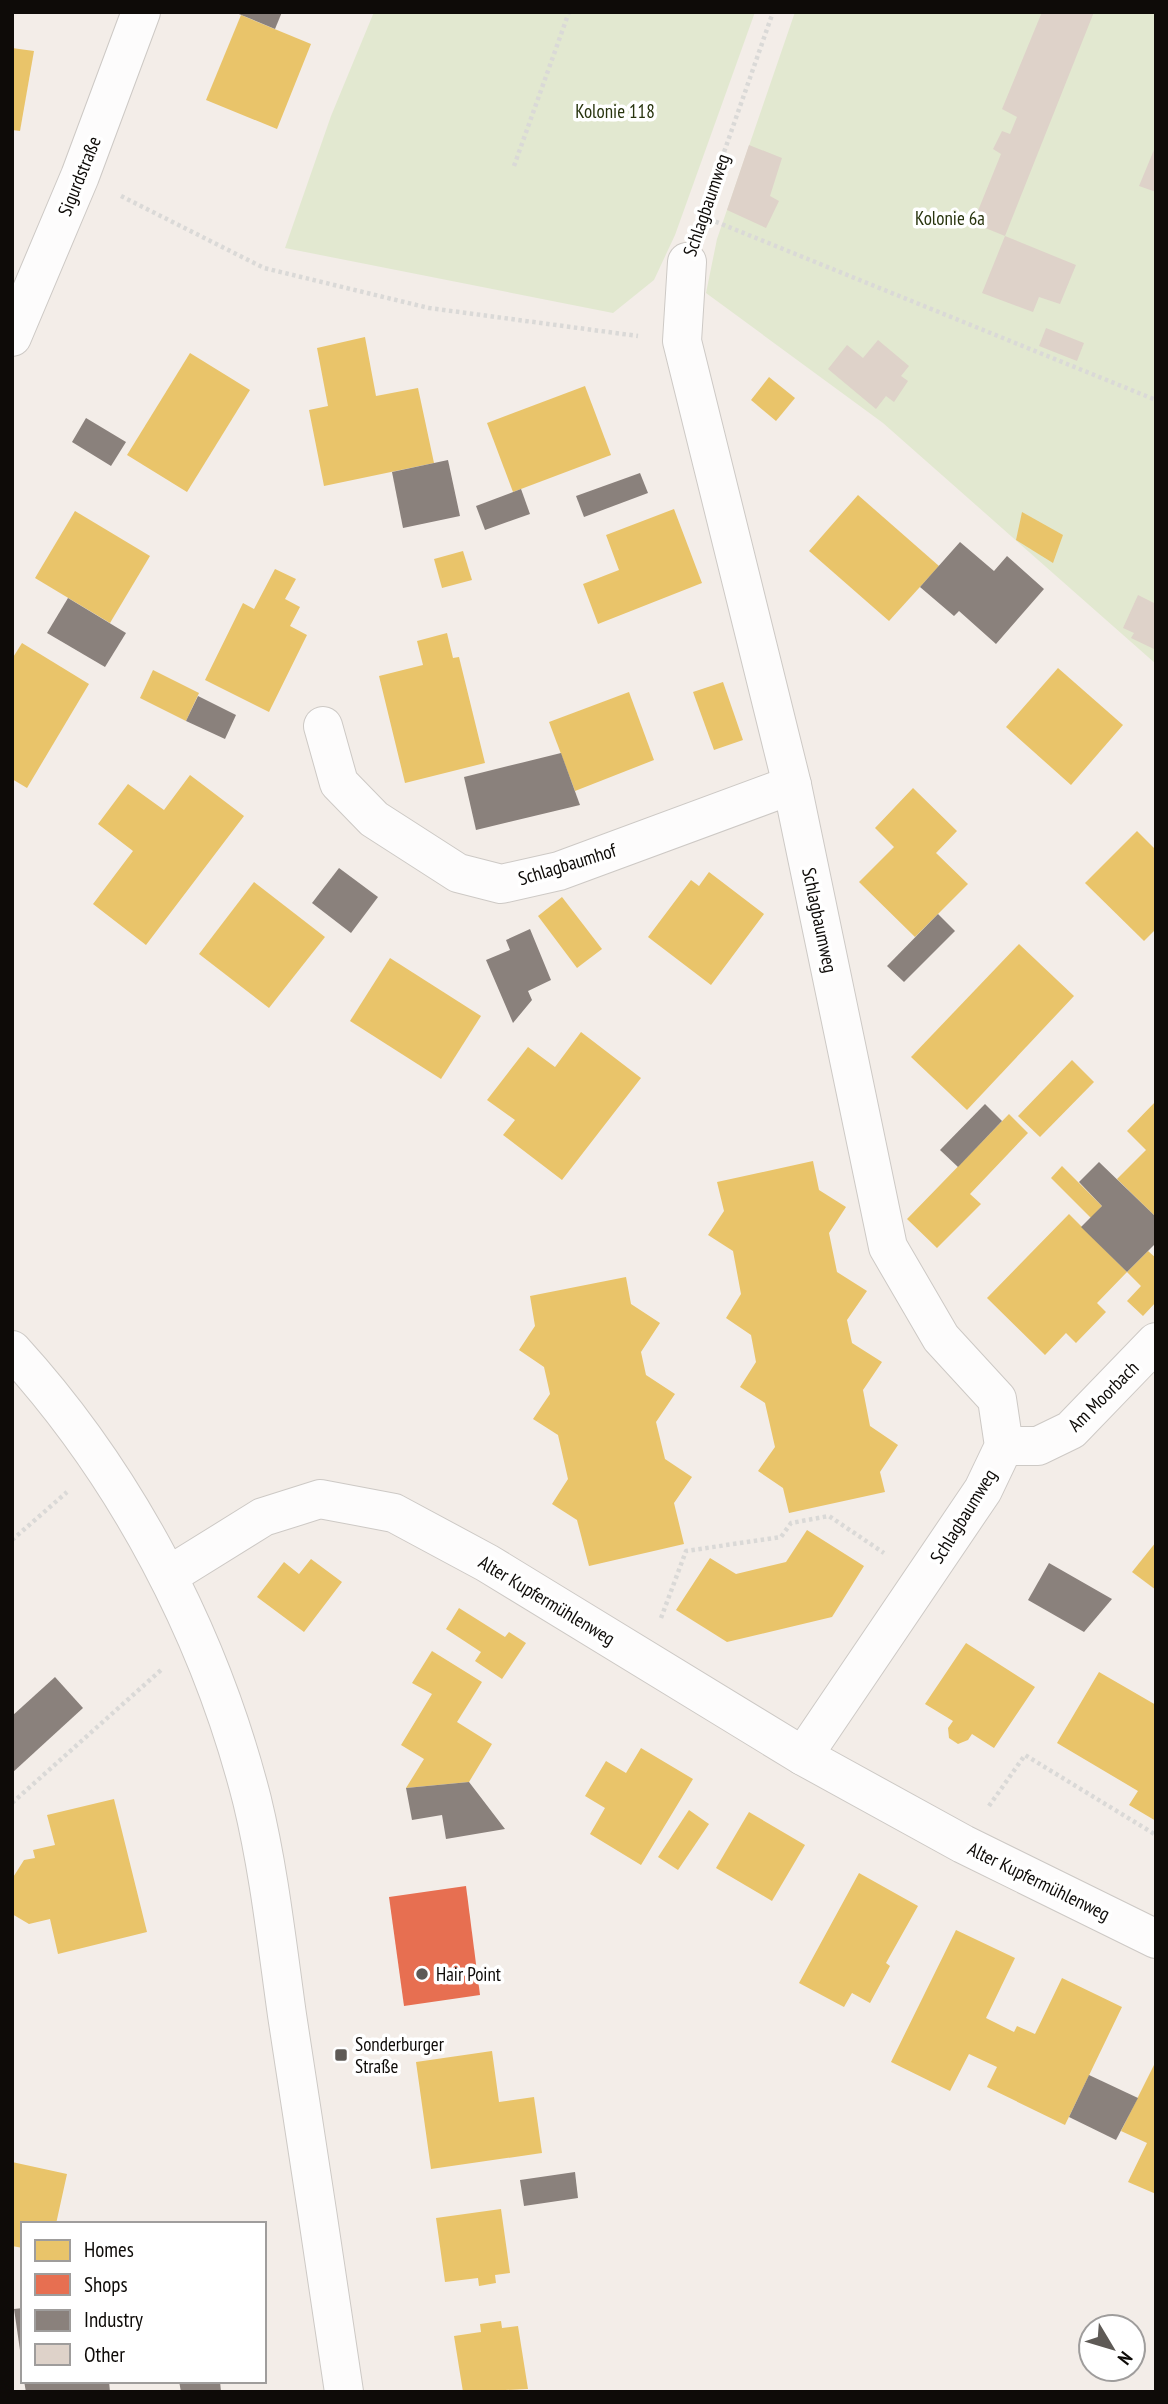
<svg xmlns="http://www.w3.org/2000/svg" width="1168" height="2404" font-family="'PT Sans Narrow',sans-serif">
<rect width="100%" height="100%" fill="#f3ede8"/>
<!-- green -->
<g fill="#e2e8d0">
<path d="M374 12H755L675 235 654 280 613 313 285 248 331 116Z"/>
<path d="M795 12H1156V664L883 423 706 293 717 239Z"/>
</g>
<!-- homes -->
<g fill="#e9c46a">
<path d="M241 15 311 44 277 129 206 100Z"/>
<path d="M12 48 34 51 20 131 12 130Z"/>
<path d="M365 337 376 396 418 388 434 463 324 486 309 410 328 406 317 348Z"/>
<path d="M190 353 250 390 187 492 127 455Z"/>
<path d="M769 377 795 398 776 421 751 400Z"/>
<path d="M585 386 611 455 513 492 487 423Z"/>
<path d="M858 495 939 566 889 621 809 551Z"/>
<path d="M674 509 702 583 598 624 583 584 619 570 606 535Z"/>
<path d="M75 511 150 556 110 623 35 578Z"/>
<path d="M1022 512 1063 535 1053 563 1016 540Z"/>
<path d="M463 551 472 580 442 588 434 559Z"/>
<path d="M275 569 296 579 285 599 300 607 290 626 307 635 269 712 205 680 243 603 254 609Z"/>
<path d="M447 633 453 658 459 657 485 763 405 783 379 676 423 665 417 641Z"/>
<path d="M22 643 89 684 27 788 12 779V659Z"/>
<path d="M1058 668 1123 725 1071 785 1006 727Z"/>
<path d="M153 670 199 693 186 721 140 698Z"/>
<path d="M723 682 743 740 714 750 693 692Z"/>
<path d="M629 692 654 760 575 791 549 722Z"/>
<path d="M190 775 244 816 146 945 93 904 133 851 98 824 128 784 164 810Z"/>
<path d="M913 788 957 831 936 853 968 884 915 937 859 882 894 847 875 828Z"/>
<path d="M1137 831 1156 850V929L1144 941 1085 883Z"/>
<path d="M709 872 764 914 711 985 648 937 691 880 699 886Z"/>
<path d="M254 882 325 937 269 1008 199 954Z"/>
<path d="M562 897 602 949 577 968 538 916Z"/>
<path d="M1019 944 1074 996 967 1110 911 1057Z"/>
<path d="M390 958 481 1016 441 1079 350 1021Z"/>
<path d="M581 1032 641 1078 562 1180 503 1135 515 1120 487 1100 528 1047 555 1067Z"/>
<path d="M1072 1060 1094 1082 1040 1137 1018 1116Z"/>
<path d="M1156 1101V1217L1117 1179 1146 1150 1127 1131Z"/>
<path d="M1009 1114 1028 1133 970 1194 981 1204 937 1248 907 1219Z"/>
<path d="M813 1161 819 1190 846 1207 829 1233 837 1272 867 1291 847 1320 852 1343 882 1362 863 1390 870 1426 898 1445 880 1472 885 1492 789 1513 783 1488 758 1471 775 1447 765 1403 740 1387 756 1362 751 1335 726 1318 741 1294 733 1251 708 1235 724 1211 717 1182Z"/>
<path d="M1062 1166 1102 1206 1091 1218 1051 1178Z"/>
<path d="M1069 1214 1127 1272 1097 1303 1106 1312 1076 1343 1066 1333 1045 1355 987 1298Z"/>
<path d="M1148 1251 1156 1258V1302L1143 1316 1127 1301 1141 1286 1127 1272Z"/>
<path d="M626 1277 631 1304 660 1323 641 1352 646 1375 675 1394 656 1422 665 1459 692 1477 674 1503 684 1544 589 1566 577 1520 552 1504 568 1479 558 1435 533 1419 550 1394 544 1367 519 1350 535 1326 530 1296Z"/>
<path d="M807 1530 864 1566 832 1617 727 1642 676 1610 710 1558 736 1574 786 1562Z"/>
<path d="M1156 1542V1590L1132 1572Z"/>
<path d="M311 1559 342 1582 304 1632 257 1597 284 1562 299 1574Z"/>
<path d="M459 1608 505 1637 509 1632 526 1643 502 1679 475 1661 481 1652 446 1629Z"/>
<path d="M966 1643 1035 1687 994 1748 972 1734 968 1740 958 1744 949 1738 948 1728 953 1721 925 1704Z"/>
<path d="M432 1651 482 1682 457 1722 492 1744 469 1782 406 1788 424 1759 401 1745 432 1694 412 1683Z"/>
<path d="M1099 1672 1156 1705V1821L1129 1805 1138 1791 1057 1743Z"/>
<path d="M641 1748 693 1779 641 1865 590 1834 605 1808 585 1796 606 1761 626 1773Z"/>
<path d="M114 1799 147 1932 58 1954 50 1919 29 1924 12 1914V1879L24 1860 35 1858 33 1850 55 1845 47 1815Z"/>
<path d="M689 1810 709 1824 678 1870 658 1857Z"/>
<path d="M749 1812 805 1845 772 1901 716 1868Z"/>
<path d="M859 1873 918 1906 886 1963 890 1966 870 2003 852 1993 844 2007 799 1983Z"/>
<path d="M956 1930 1015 1958 986 2018 1014 2032 1017 2026 1035 2034 1062 1978 1122 2007 1065 2125 987 2087 997 2067 969 2054 950 2091 891 2062Z"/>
<path d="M492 2051 499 2102 534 2097 542 2153 431 2169 416 2062Z"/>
<path d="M1156 2061V2194L1128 2182 1147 2143 1121 2131Z"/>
<path d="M12 2162 67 2174 56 2224H23V2248L12 2246Z"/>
<path d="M501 2209 510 2273 495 2275 496 2283 479 2286 478 2278 445 2282 436 2218Z"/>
<path d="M501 2321 502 2328 518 2326 528 2389 463 2392 454 2336 481 2332 480 2324Z"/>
</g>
<!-- shops -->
<path fill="#e76f51" d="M466 1886 480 1995 404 2006 389 1897Z"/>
<!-- industry -->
<g fill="#8a817c">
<path d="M234 12H282L275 29Z"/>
<path d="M86 418 126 442 111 466 72 442Z"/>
<path d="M448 460 460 516 403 528 392 472Z"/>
<path d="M640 473 648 493 584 517 576 496Z"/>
<path d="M521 489 530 514 485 530 476 506Z"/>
<path d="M960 542 994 571 1007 556 1044 589 996 644 959 611 954 616 920 587Z"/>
<path d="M68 598 126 633 105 667 47 633Z"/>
<path d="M198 696 236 715 225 739 186 721Z"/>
<path d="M561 753 580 805 476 830 464 777Z"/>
<path d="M339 868 378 897 351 933 312 903Z"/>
<path d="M938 914 955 931 904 982 887 966Z"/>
<path d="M530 929 551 980 528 991 532 1000 513 1023 486 960 510 950 506 940Z"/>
<path d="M985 1104 1002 1121 958 1167 940 1150Z"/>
<path d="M1099 1162 1156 1217V1243L1127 1272 1081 1227 1102 1206 1079 1182Z"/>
<path d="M1049 1563 1112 1599 1084 1632 1028 1600Z"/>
<path d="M55 1677 83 1708 12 1773V1716Z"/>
<path d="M469 1782 505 1829 446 1839 442 1815 412 1820 406 1788Z"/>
<path d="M1089 2075 1138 2098 1116 2140 1069 2117Z"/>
<path d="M575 2172 578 2198 524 2206 520 2180Z"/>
<path d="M23 2308V2357H21L14 2309Z"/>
<path d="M24 2381H109L110 2392H26Z"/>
<path d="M179 2381H220L221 2392H181Z"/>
</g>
<!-- building -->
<g fill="#ded2c9">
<path d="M1042 12H1094L1005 236 973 223 1001 154 993 149 1002 131 1010 134 1017 117 1002 109Z"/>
<path d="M749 145 782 158 770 196 779 201 766 228 727 210Z"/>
<path d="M1156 145V192L1139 186Z"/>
<path d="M1005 236 1076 265 1060 304 1039 297 1033 312 982 293Z"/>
<path d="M1046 328 1084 343 1077 361 1039 346Z"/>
<path d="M878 340 909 366 901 376 908 381 894 402 886 396 876 409 828 369 847 345 863 358Z"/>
<path d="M1138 595 1156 604V650L1131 638 1134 633 1123 628Z"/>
</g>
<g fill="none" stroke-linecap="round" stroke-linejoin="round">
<defs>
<g id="minor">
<path d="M687 262 682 341 792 785 888 1247 941 1338 997 1399 1004 1446 983 1490 803 1756"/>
<path d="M12 337 80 176 141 12"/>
<path d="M323 726 339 783 374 819 458 873 501 884 559 871 792 785"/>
<path d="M1004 1446H1038L1071 1430 1156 1342"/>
<path d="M168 1576 263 1517 320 1499 394 1513 487 1563 803 1756 963 1844 1156 1939"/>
</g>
<path id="tertiary" d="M12 1350C127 1476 210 1635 252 1800 269 1870 277 1944 287 2015 307 2141 325 2266 344 2392"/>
</defs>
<!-- minor casing -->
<use href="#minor" stroke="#cdc9c5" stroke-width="40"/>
<!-- tertiary casing -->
<use href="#tertiary" stroke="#cdc9c5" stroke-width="40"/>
<!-- path -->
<g stroke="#dad9d7" stroke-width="4.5" stroke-dasharray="3.5 3.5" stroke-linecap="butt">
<path d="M514 166 569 12"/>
<path d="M121 196 264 268 429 308 638 336"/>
<path d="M701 218 773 12"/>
<path d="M709 219 1156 400"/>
<path d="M12 1540 67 1492"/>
<path d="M661 1618 686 1551 781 1537 791 1523 829 1516 884 1553"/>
<path d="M12 1803 161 1670"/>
<path d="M989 1806 1025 1755 1156 1835"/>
</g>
<!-- minor -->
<use href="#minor" stroke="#fdfcfc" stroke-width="38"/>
<!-- tertiary -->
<use href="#tertiary" stroke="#fdfcfc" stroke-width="38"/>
</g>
<!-- markers -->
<g fill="#5e5a56" stroke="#fff" stroke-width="2.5">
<circle cx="422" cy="1974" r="7"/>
<rect x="334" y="2048" width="14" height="14" rx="3.5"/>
</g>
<g text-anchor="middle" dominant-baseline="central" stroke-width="7" stroke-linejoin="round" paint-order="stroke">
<!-- park labels -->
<g font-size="19" fill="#28340e" stroke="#fff">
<text x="615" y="111">Kolonie 118</text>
<text x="950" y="218">Kolonie 6a</text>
</g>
<!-- street labels -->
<g font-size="19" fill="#0e0b08" stroke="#fff">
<text transform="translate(79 176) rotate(-68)">Sigurdstraße</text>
<text transform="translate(706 205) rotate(-71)">Schlagbaumweg</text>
<text transform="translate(567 864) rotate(-17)">Schlagbaumhof</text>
<text transform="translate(820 920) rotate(78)">Schlagbaumweg</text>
<text transform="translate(1103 1396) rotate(-45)">Am Moorbach</text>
<text transform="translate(963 1516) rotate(-58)">Schlagbaumweg</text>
<text transform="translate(547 1600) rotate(31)">Alter Kupfermühlenweg</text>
<text transform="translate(1039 1881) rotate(26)">Alter Kupfermühlenweg</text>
</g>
<!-- poi labels -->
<g font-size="19" fill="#0e0b08" stroke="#fff" text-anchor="start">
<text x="436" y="1974">Hair Point</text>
<text x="355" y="2044">Sonderburger<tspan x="355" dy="22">Straße</tspan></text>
</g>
</g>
<!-- border -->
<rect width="1168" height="2404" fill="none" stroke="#0e0b08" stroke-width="28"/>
<!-- legend -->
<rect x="21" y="2222" width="245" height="161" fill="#ffffff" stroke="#9f9d9c" stroke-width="2"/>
<rect x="35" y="2240" width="35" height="21" fill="#e9c46a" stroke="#9f9d9c" stroke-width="2"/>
<text x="84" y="2257" font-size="21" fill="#0e0b08">Homes</text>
<rect x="35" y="2274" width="35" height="21" fill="#e76f51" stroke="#9f9d9c" stroke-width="2"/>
<text x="84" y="2292" font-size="21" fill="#0e0b08">Shops</text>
<rect x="35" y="2310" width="35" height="21" fill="#8a817c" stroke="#9f9d9c" stroke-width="2"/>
<text x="84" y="2327" font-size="21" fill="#0e0b08">Industry</text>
<rect x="35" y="2344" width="35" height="21" fill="#ded2c9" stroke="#9f9d9c" stroke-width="2"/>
<text x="84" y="2362" font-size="21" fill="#0e0b08">Other</text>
<!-- north arrow -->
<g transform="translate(1112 2348) rotate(128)"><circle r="33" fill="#ffffff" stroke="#9f9d9c" stroke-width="2"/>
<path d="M0-5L12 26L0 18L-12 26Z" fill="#5e5a56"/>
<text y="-10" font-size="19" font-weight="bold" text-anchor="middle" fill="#0e0b08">N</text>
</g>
</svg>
